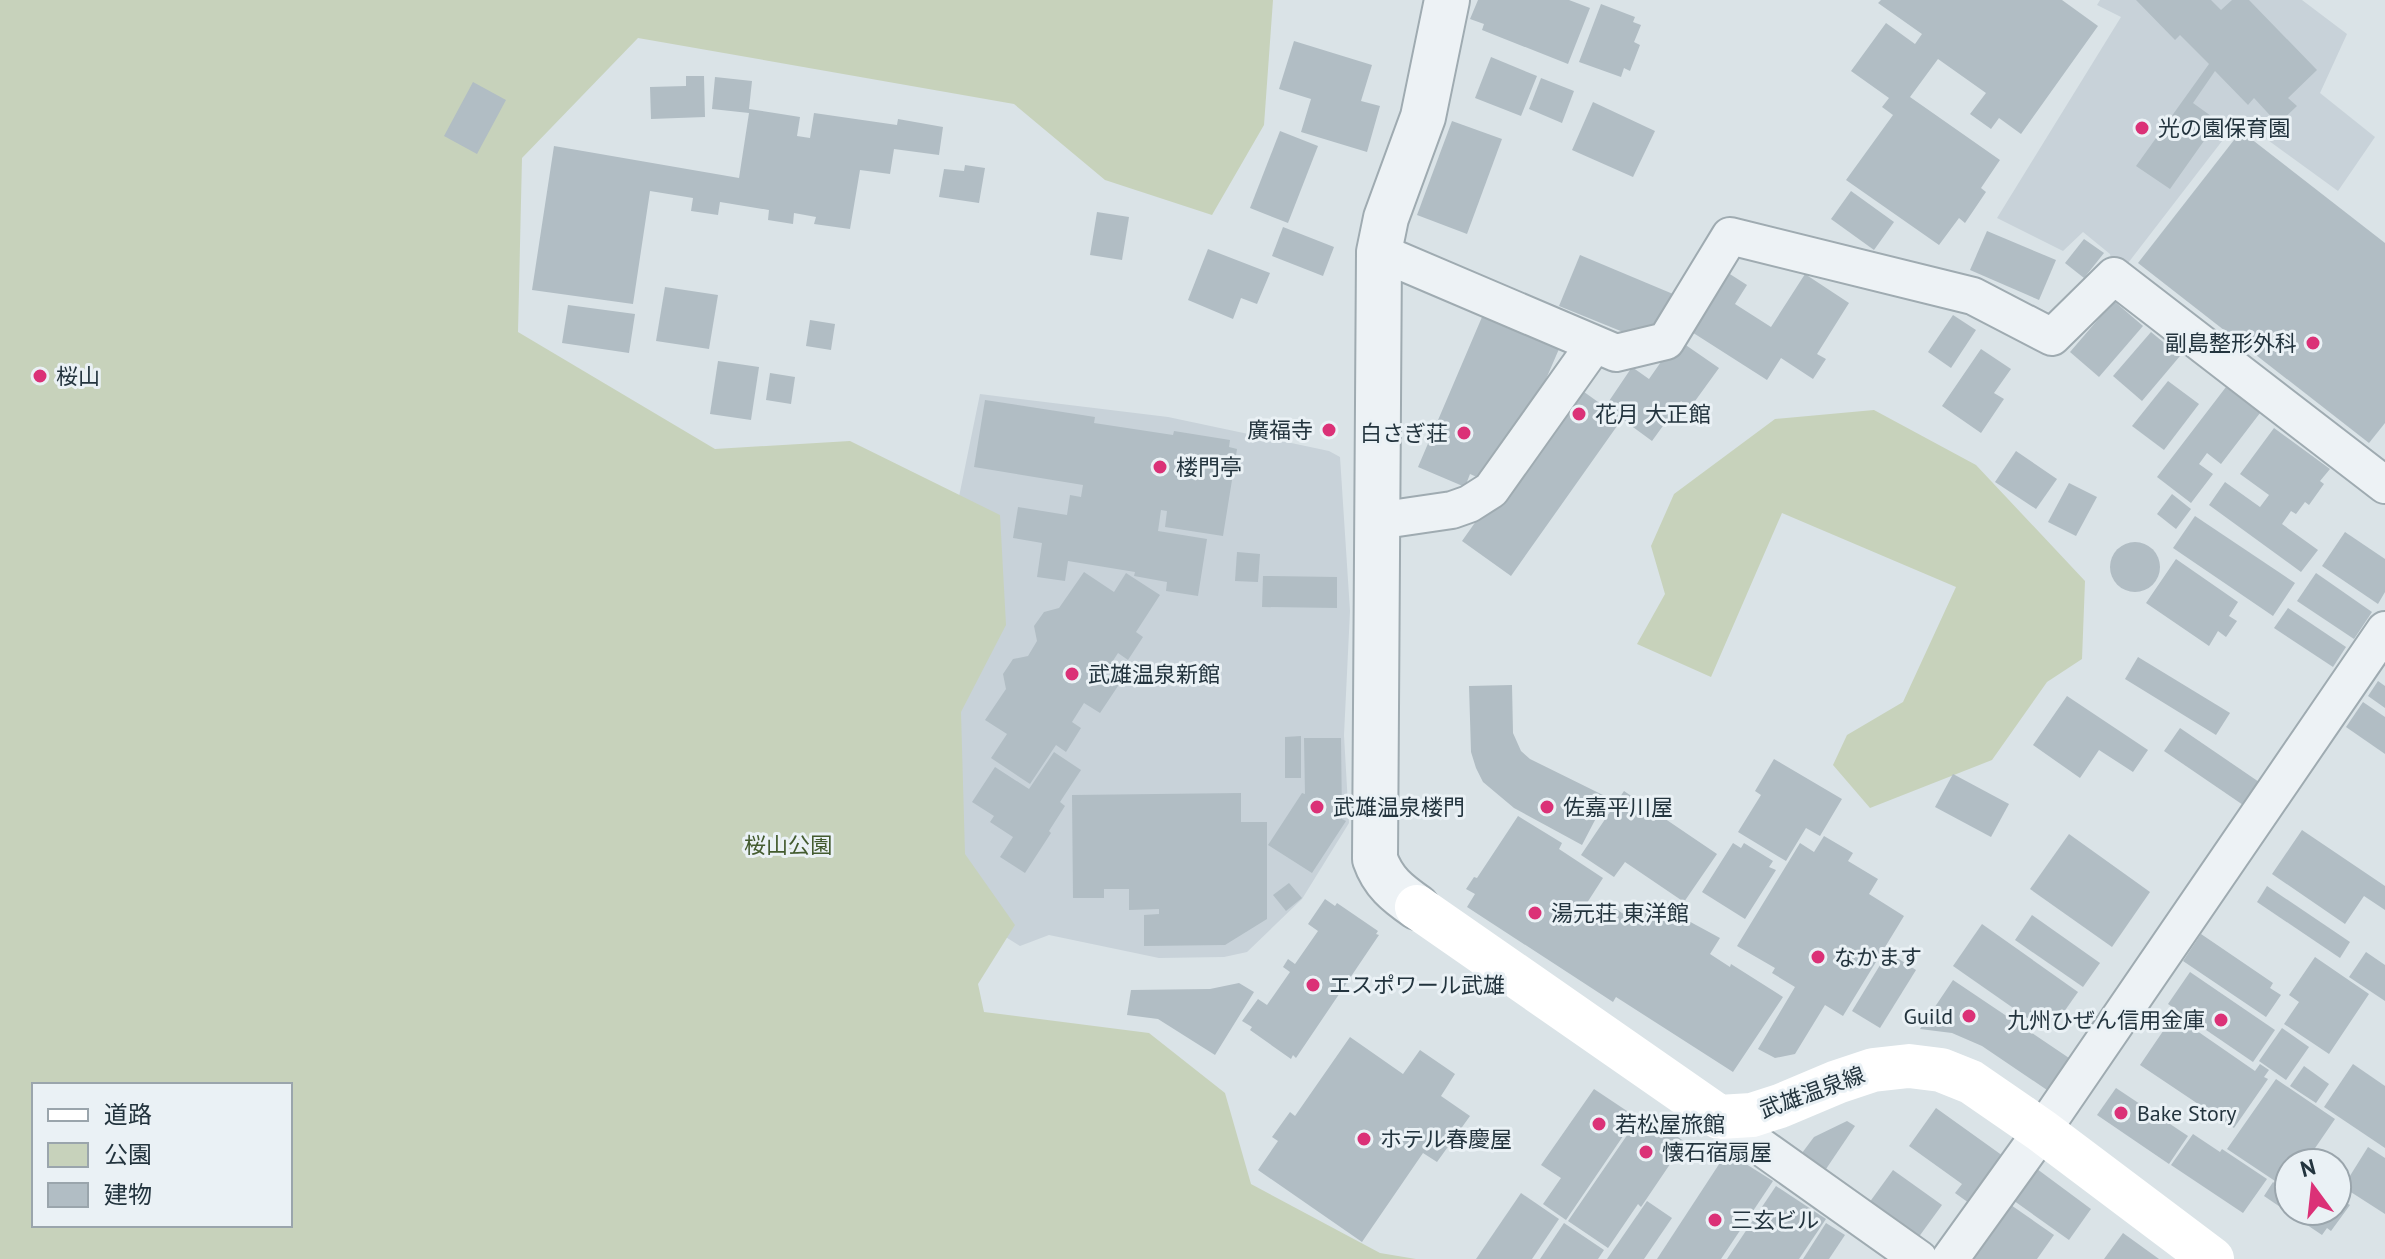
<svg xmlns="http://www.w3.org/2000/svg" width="2385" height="1259" font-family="'PT Sans','Noto Sans JP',sans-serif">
<rect width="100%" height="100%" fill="#dae3e7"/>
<!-- built -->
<g fill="#c8d2d9">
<path d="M2100 0H2302L2347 34 2320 93 2375 137 2338 191 2239 119 2125 267 2112 263 2110 254 2083 232 2063 251 1997 218 2121 17 2097 5Z"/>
<path d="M980 394 1168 417 1329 451 1340 457 1350 611 1344 735 1349 823 1302 899 1247 952 1224 957 1159 958 1049 935 1020 946 947 900 952 531Z"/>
</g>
<!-- green -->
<g fill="#c7d2bb" fill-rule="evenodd">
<path d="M0 0H1273L1264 125 1212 215 1105 180 1014 104 638 38 522 158 518 332 715 449 850 441 1000 515 1006 625 961 712 965 854 1015 925 978 984 984 1012 1149 1033 1225 1093 1251 1184 1380 1253 1416 1259H0ZM34 1085H290V1225H34Z"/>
<path d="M1874 410 1976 465 2085 581 2082 659 2047 682 1992 760 1870 808 1833 765 1847 735 1903 702 1956 587 1782 513 1711 677 1637 644 1665 594 1651 546 1674 494 1775 419Z"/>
</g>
<!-- building -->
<g fill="#b1bdc4">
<path d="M1478 0H1569L1590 8 1568 64 1482 30 1484 24 1470 19Z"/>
<path d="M1881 0H2062L2098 26 2021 134 1999 118 1991 129 1970 114 1986 93 1938 59 1910 97 2000 160 1981 188 1986 192 1965 223 1959 218 1939 245 1846 180 1893 115 1882 107 1889 98 1851 71 1886 23 1915 44 1922 34 1878 3Z"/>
<path d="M2136 0H2211L2221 10 2232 0H2249L2317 70 2288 98 2297 106 2278 124 2254 98 2248 105 2215 71 2193 103 2218 121 2170 189 2136 166 2209 64 2180 35 2175 40Z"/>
<path d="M1601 4 1635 17 1633 22 1641 25 1634 42 1640 45 1630 71 1624 68 1621 77 1579 62Z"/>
<path d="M1294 41 1372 65 1361 101 1380 106 1367 152 1301 132 1311 99 1279 89Z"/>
<path d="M1491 57 1537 76 1521 116 1475 98Z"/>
<path d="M686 76H704L705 117 651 119 650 87 686 86Z"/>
<path d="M715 77 752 81 749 109 800 117 797 136 810 138 814 113 897 125 898 119 943 127 939 155 894 149 890 174 860 170 850 229 814 224 816 217 794 213 793 224 768 220 769 210 720 202 718 215 691 211 693 198 650 191 633 304 532 290 554 146 739 178 749 113 712 109Z"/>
<path d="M1541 78 1574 91 1562 123 1529 109Z"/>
<path d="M473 82 506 100 477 154 444 136Z"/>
<path d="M1593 102 1655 131 1633 177 1572 150Z"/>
<path d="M1452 121 1502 139 1467 234 1417 215Z"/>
<path d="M1280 131 1318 146 1288 223 1250 208Z"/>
<path d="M2241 131 2385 243V423L2369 443 2138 263Z"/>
<path d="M965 165 985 168 979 203 939 197 944 169 964 171Z"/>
<path d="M1851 191 1894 222 1874 250 1831 219Z"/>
<path d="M1097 212 1129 217 1122 260 1090 255Z"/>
<path d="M1283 227 1334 247 1323 276 1272 256Z"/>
<path d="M1987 231 2056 260 2039 300 1970 270Z"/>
<path d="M2084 239 2104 253 2084 278 2065 263Z"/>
<path d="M1208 249 1270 273 1257 304 1241 298 1233 319 1188 300Z"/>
<path d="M1580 255 1673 294 1660 327 1628 334 1559 306Z"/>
<path d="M1722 269 1747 285 1735 304 1771 327 1805 274 1849 303 1817 354 1826 359 1813 379 1781 358 1767 380 1684 327Z"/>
<path d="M665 287 718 295 709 349 656 341Z"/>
<path d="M2114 301 2143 326 2099 377 2070 352Z"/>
<path d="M568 305 635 314 629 353 562 343Z"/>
<path d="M1953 315 1976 330 1951 368 1928 352Z"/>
<path d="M1482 317 1559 349 1523 432 1479 478 1470 474 1465 487 1418 467Z"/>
<path d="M810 320 835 324 831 350 806 346Z"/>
<path d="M2151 332 2180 356 2142 401 2113 376Z"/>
<path d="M1677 339 1719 368 1690 408 1681 401 1652 441 1622 419 1511 576 1462 541 1573 384 1605 407 1632 367 1649 379Z"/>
<path d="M1981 349 2011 369 1994 393 2004 399 1981 433 1942 406Z"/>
<path d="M718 361 759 367 751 420 710 414Z"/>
<path d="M770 373 795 377 791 404 766 400Z"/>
<path d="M2168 381 2199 404 2164 450 2132 426Z"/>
<path d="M2226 387 2260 413 2221 464 2207 453 2199 464 2213 474 2191 503 2157 477Z"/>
<path d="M985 400 1095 417 1094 423 1173 435 1174 431 1230 440 1229 447 1237 449 1223 536 1165 527 1167 511 1161 510 1158 531 1207 539 1198 596 1166 591 1167 582 1134 576 1135 572 1068 561 1065 581 1037 577 1042 543 1013 538 1018 507 1067 515 1070 495 1081 497 1083 485 974 467Z"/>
<path d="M2274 428 2330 469 2320 481 2324 484 2309 505 2305 502 2296 514 2291 511 2282 524 2318 550 2301 572 2209 505 2225 482 2260 507 2269 495 2240 474Z"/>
<path d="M2016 451 2057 479 2036 509 1995 482Z"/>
<path d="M2069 483 2097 497 2076 536 2048 522Z"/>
<path d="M2172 494 2191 509 2176 529 2157 514Z"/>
<path d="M2195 516 2295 583 2273 616 2173 548Z"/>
<path d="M2345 532 2385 559V592L2378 604 2322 566Z"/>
<circle cx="2135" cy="567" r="25"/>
<path d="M1237 552 1260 554 1258 582 1235 581Z"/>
<path d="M2176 559 2238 602 2229 616 2237 621 2226 637 2218 631 2209 646 2146 603Z"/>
<path d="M1084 572 1114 592 1126 573 1160 595 1136 632 1143 637 1128 660 1118 653 1105 673 1120 683 1100 713 1084 703 1072 722 1081 728 1066 752 1056 745 1030 784 991 758 1007 734 985 720 1006 689 1003 674 1013 659 1028 656 1037 641 1034 626 1044 612 1059 608Z"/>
<path d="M2316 573 2372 612 2354 639 2297 601Z"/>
<path d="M1263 576 1337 577V608L1262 607Z"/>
<path d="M2288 608 2346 647 2333 667 2274 628Z"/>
<path d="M2138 657 2230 713 2216 735 2125 679Z"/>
<path d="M2378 681 2385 686V708L2368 696Z"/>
<path d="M1512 685 1513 733 1521 751 1530 759 1607 797 1582 845 1514 808 1483 782 1476 768 1471 752 1469 686Z"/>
<path d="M2067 696 2148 750 2133 772 2099 750 2080 778 2033 745Z"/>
<path d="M2363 702 2385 717V754L2346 727Z"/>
<path d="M2180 728 2262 784 2246 807 2164 751Z"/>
<path d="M1301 736V778H1285V737Z"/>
<path d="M1304 738H1341L1342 819 1346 821 1312 873 1268 845 1302 793 1305 794Z"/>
<path d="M1054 752 1081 770 1060 802 1065 806 1049 831 1051 833 1025 873 1000 857 1013 837 990 822 994 816 972 802 995 767 1029 789Z"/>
<path d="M1774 759 1842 799 1820 836 1806 828 1786 861 1738 832 1761 795 1755 791Z"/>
<path d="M1953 774 2009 804 1991 837 1935 807Z"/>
<path d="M1624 791 1717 854 1684 902 1625 862 1614 877 1581 855Z"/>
<path d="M1241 793V822H1267V919L1225 945 1144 946V915L1159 914V909L1129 910V889H1104V898H1073L1072 795Z"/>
<path d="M1518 816 1562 843 1559 849 1603 878 1585 906 1603 919 1612 906 1632 920 1643 903 1667 919 1672 912 1720 938 1710 954 1730 967 1731 964 1783 997 1733 1072 1616 997 1613 1002 1467 907 1475 894 1466 889 1474 877 1477 878Z"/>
<path d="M2302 830 2385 886V910L2364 896 2345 924 2272 874Z"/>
<path d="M2069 834 2150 892 2112 947 2030 889Z"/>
<path d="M1824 836 1853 853 1848 861 1878 879 1869 894 1904 916 1843 1016 1825 1005 1795 1054 1775 1058 1758 1049 1795 987 1772 973 1775 968 1737 946 1800 843 1814 852Z"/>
<path d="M1733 843 1741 848 1744 843 1773 861 1769 867 1776 870 1745 919 1702 892Z"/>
<path d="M1289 883 1302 898 1286 911 1273 895Z"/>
<path d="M2267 886 2350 942 2340 958 2257 902Z"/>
<path d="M1325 899 1335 906 1337 903 1378 931 1376 934 1379 935 1296 1058 1293 1055 1291 1059 1250 1030 1252 1027 1242 1021 1258 999 1267 1005 1290 972 1283 967 1288 959 1295 964 1318 931 1308 924Z"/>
<path d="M2032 915 2100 963 2083 987 2015 940Z"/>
<path d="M1982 924 2078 992 2049 1033 1953 966Z"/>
<path d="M2201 934 2273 983 2270 988 2281 995 2266 1017 2183 961Z"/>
<path d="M1888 952 1916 970 1880 1028 1852 1011Z"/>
<path d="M2366 952 2385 965V1001L2349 977Z"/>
<path d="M2315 957 2369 994 2329 1054 2284 1024 2299 1002 2289 995Z"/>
<path d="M2190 972 2275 1030 2253 1062 2168 1004Z"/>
<path d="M1953 980 2069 1058 2047 1090 1982 1046 1952 1033 1920 1029Z"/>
<path d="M1239 983 1254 992 1215 1055 1158 1019 1127 1015 1131 990 1210 989Z"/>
<path d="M2174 1015 2255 1071 2260 1064 2269 1070 2264 1077 2268 1079 2234 1128 2140 1065Z"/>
<path d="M2282 1028 2309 1047 2286 1080 2259 1061Z"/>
<path d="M1350 1037 1403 1074 1420 1050 1455 1074 1441 1096 1470 1116 1437 1162 1423 1153 1362 1242 1258 1170 1278 1141 1272 1137 1290 1112 1295 1116Z"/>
<path d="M2353 1064 2385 1086V1148L2324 1107Z"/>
<path d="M2304 1066 2329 1084 2316 1103 2290 1086Z"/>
<path d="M2276 1079 2335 1119 2311 1154 2309 1152 2301 1163 2292 1157 2275 1181 2227 1149Z"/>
<path d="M2116 1088 2188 1136 2169 1164 2097 1115Z"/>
<path d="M1594 1089 1636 1117 1566 1220 1543 1204 1561 1178 1541 1165Z"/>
<path d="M1936 1108 2003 1156 1969 1203 1955 1193 1962 1184 1909 1146Z"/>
<path d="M1643 1112 1685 1142 1641 1207 1638 1204 1608 1248 1568 1221Z"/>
<path d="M1847 1121 1855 1126 1826 1169 1802 1153 1814 1137Z"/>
<path d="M2193 1134 2220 1152 2222 1149 2267 1179 2243 1213 2171 1165Z"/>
<path d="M2368 1147 2385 1158V1214L2343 1187Z"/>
<path d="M1727 1152 1773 1181 1721 1259H1657Z"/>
<path d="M2033 1166 2091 1209 2069 1240 2010 1198Z"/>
<path d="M1893 1170 1942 1205 1918 1238 1869 1203Z"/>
<path d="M2289 1170V1211H2337V1191L2347 1198 2345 1202 2350 1205 2331 1231 2327 1228 2322 1235 2264 1196 2273 1182 2278 1186Z"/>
<path d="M1776 1186 1826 1219 1799 1259H1727Z"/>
<path d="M1521 1193 1559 1219 1532 1259H1476Z"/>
<path d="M1647 1201 1672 1218 1644 1259H1607Z"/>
<path d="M2008 1203 2054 1235 2037 1259H1968Z"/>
<path d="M1564 1223 1604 1250 1598 1259H1540Z"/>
<path d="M1826 1223 1845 1235 1829 1259H1803Z"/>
<path d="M2123 1233 2159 1259H2104Z"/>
</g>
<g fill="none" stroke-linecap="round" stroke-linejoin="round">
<defs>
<g id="minor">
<path d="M1379 252 1616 353 1666 341 1730 236 1973 296 2052 337 2114 276 2385 485"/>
<path d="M1377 521 1452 510 1469 504 1491 490 1594 345"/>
<path d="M1719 1117 1919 1259"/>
<path d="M1950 1259 2042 1131 2385 630"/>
</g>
<path id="tertiary" d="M1417 907C1397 893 1383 882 1375 859L1379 252 1386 218 1423 117 1447 0"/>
</defs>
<!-- minor casing -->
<use href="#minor" stroke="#9fabb1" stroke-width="40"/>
<!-- tertiary casing -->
<use href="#tertiary" stroke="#9fabb1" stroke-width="48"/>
<!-- minor -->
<use href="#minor" stroke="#edf2f5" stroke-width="36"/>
<!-- tertiary -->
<use href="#tertiary" stroke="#edf2f5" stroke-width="44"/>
<!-- secondary -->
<path stroke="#fff" stroke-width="44" d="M1417 907 1719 1117 1752 1115 1780 1106 1837 1082 1873 1070 1909 1066 1941 1070 1971 1082 2042 1131 2212 1259"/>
</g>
<!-- markers -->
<g fill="#db3177" stroke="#eaf1f5" stroke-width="3">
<circle cx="2142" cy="128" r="8"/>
<circle cx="2313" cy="343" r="8"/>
<circle cx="40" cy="376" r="8"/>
<circle cx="1579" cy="414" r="8"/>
<circle cx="1329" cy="430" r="8"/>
<circle cx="1464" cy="433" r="8"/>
<circle cx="1160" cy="467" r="8"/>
<circle cx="1072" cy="674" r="8"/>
<circle cx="1317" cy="807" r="8"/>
<circle cx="1547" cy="807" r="8"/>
<circle cx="1535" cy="913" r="8"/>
<circle cx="1818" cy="957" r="8"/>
<circle cx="1313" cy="985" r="8"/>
<circle cx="1969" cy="1016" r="8"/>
<circle cx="2221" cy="1020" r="8"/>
<circle cx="2121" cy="1113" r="8"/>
<circle cx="1599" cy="1124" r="8"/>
<circle cx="1364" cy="1139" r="8"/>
<circle cx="1646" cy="1152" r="8"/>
<circle cx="1715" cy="1220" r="8"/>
</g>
<g text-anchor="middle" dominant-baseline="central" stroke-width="6" stroke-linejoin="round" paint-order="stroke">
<!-- poi labels -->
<g font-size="22" fill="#23343e" stroke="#eaf1f5" text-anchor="start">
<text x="2158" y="128">光の園保育園</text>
<text x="2297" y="343" text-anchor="end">副島整形外科</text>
<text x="56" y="376">桜山</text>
<text x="1595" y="414">花月 大正館</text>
<text x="1313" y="430" text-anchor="end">廣福寺</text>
<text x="1448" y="433" text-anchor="end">白さぎ荘</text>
<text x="1176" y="467">楼門亭</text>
<text x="1088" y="674">武雄温泉新館</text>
<text x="1333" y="807">武雄温泉楼門</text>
<text x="1563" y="807">佐嘉平川屋</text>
<text x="1551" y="913">湯元荘 東洋館</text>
<text x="1834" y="957">なかます</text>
<text x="1329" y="985">エスポワール武雄</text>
<text x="1953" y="1016" text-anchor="end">Guild</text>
<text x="2205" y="1020" text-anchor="end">九州ひぜん信用金庫</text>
<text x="2137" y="1113">Bake Story</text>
<text x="1615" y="1124">若松屋旅館</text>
<text x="1380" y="1139">ホテル春慶屋</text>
<text x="1662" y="1152">懐石宿扇屋</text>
<text x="1731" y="1220">三玄ビル</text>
</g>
<!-- park labels -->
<g font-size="22" fill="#435b2f" stroke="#eaf1f5">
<text x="788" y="845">桜山公園</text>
</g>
<!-- street labels -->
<g font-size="22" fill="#23343e" stroke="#eaf1f5">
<text transform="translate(1812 1092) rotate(-20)">武雄温泉線</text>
</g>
</g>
<!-- legend -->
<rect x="32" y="1083" width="260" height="144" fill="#eaf1f5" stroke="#9aa5ac" stroke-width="2"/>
<rect x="48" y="1109" width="40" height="12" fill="#ffffff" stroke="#9aa5ac" stroke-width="2"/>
<text x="104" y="1123" font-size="24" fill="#23343e">道路</text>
<rect x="48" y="1143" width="40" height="24" fill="#c7d2bb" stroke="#9aa5ac" stroke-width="2"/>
<text x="104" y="1163" font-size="24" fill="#23343e">公園</text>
<rect x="48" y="1183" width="40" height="24" fill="#b1bdc4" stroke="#9aa5ac" stroke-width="2"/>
<text x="104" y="1203" font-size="24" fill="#23343e">建物</text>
<!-- north arrow -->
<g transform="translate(2313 1187) rotate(345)"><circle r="38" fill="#eaf1f5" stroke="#9aa5ac" stroke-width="2"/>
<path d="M0-6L14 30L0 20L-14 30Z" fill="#db3177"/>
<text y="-12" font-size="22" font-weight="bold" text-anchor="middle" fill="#23343e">N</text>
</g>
</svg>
